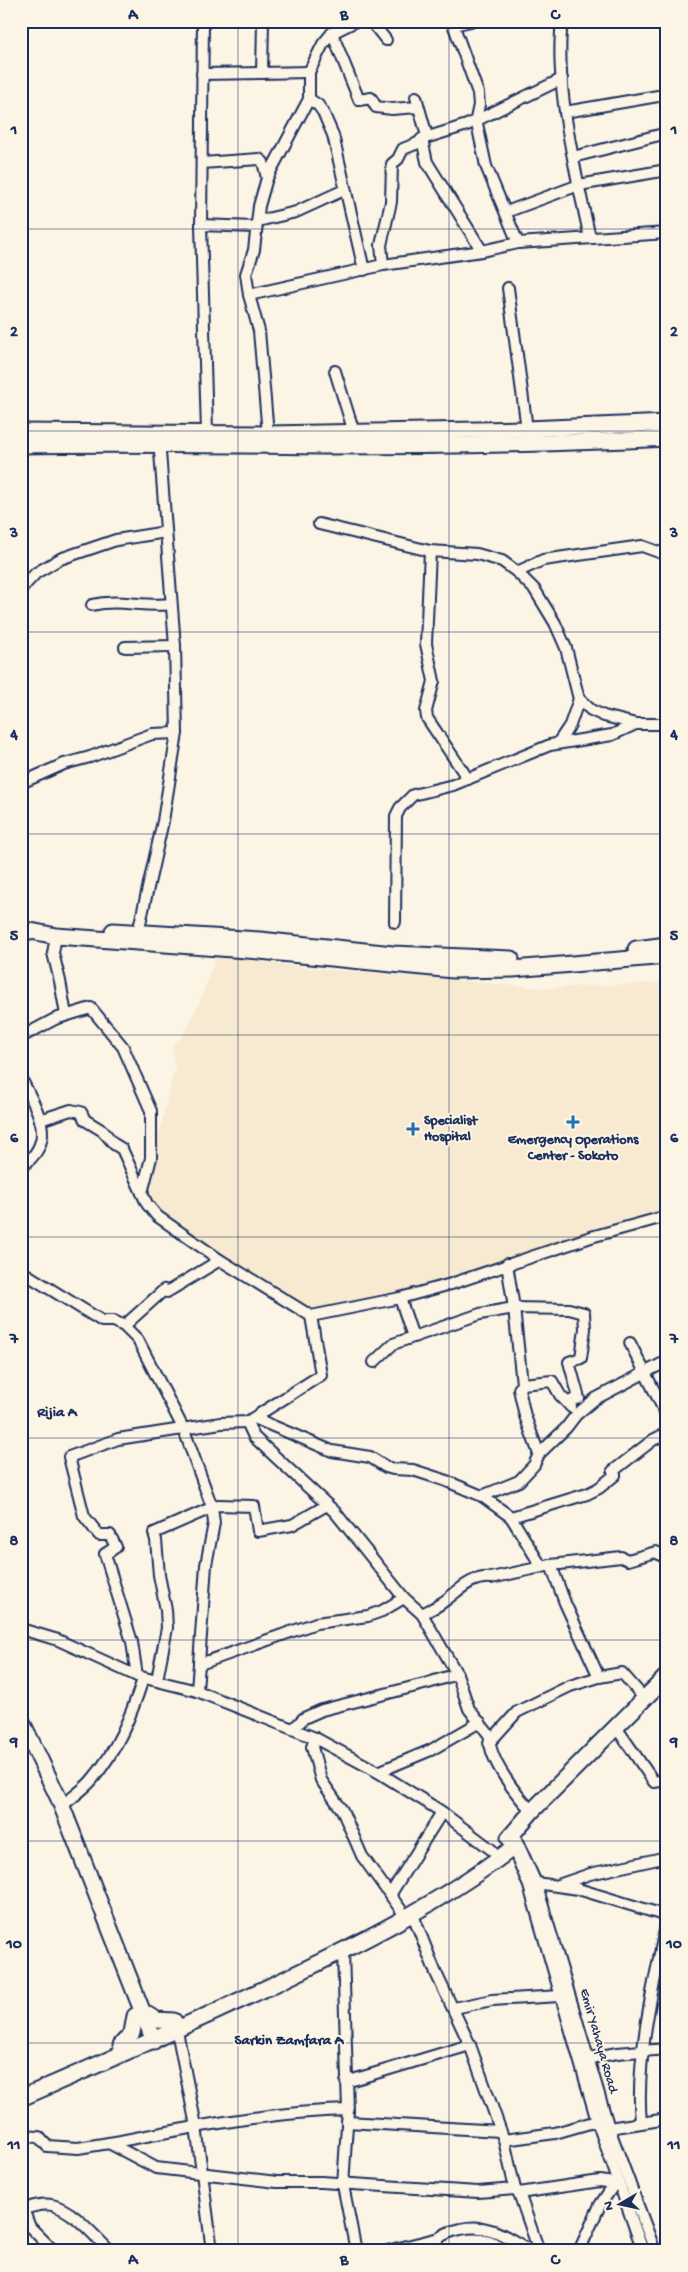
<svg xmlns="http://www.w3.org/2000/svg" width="688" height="2272" font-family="'Gochi Hand',sans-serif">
<rect width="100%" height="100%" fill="#fcf5e5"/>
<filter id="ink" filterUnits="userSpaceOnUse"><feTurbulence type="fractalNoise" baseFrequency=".02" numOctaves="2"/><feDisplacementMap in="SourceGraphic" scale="10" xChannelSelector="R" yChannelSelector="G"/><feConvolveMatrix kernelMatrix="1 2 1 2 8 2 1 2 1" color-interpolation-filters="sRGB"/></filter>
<g filter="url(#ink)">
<!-- built -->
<path fill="#f8ead1" d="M216 956 312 968 543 988 667 982V1213L320 1317 234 1266 151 1208 145 1191 175 1067 172 1046 184 1034 199 1004Z"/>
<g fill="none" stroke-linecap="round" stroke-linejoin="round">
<defs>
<g id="minor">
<path d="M203 21 201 225 207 432"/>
<path d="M371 21 386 40"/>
<path d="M452 21 478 93 479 105 476 119 486 166 518 243"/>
<path d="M562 21C554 87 576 173 590 238"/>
<path d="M453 25 471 21"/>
<path d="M332 33 359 100 371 98 376 107 392 109 418 107"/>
<path d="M262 73 263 21"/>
<path d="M202 74 309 72"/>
<path d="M416 97 427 136"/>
<path d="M309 99 318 105 323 112 333 135 364 270"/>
<path d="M565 112 658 96"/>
<path d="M573 157 667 133"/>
<path d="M202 163 259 159 263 162 267 178"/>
<path d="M506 212 579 185 667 170"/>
<path d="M258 221 296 212 344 190"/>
<path d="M201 225 255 227"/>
<path d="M482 251 427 162 422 139 467 125 562 79"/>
<path d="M383 265 381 245 391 202 392 164 398 159 403 149 418 143 422 139"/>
<path d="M508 288 527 429"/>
<path d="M249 295 383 265 482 251 518 243 667 233"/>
<path d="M335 371 352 426"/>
<path d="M268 434 259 331 249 295 246 274 254 250 259 206 267 178 309 99V72L323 44 332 33 356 21"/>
<path d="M319 524 430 551 477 554 502 561 517 572 535 590 555 623 566 648 579 699 591 710 604 716 636 724"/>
<path d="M430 551 426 644 434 681 426 711 427 718 468 779"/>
<path d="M517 572 543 560 642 546 667 555"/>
<path d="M21 589 36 573 60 559 116 540 166 532"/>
<path d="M92 605C120 598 144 608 171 604"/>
<path d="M125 647 175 646"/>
<path d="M558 743 570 725 579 699"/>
<path d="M21 783 64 764 90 757 152 734 177 733"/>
<path d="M395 922 396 816 400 808 413 795 453 785 550 745 612 735 636 724H667"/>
<path d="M56 936 53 953 60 981 66 1015"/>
<path d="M137 937 163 821 177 733 175 646 159 439"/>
<path d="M21 1037 55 1019 91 1008 123 1047 151 1111V1158L142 1193"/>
<path d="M21 1078C37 1111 59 1140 21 1167"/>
<path d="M40 1120 71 1110 81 1112 85 1120 103 1131 114 1144 122 1149 147 1204 157 1216 220 1260 311 1316 400 1298 451 1284 591 1237 667 1216"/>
<path d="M507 1264 514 1308 522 1384 552 1381 560 1395 571 1407"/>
<path d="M21 1271 102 1321H114L124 1326 138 1340 184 1430 212 1507 214 1523 206 1565 197 1691"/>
<path d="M400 1298 413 1337"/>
<path d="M124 1326 164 1290 167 1292 220 1260"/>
<path d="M630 1343 667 1416"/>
<path d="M374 1362 393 1344 480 1314 514 1308 569 1309 584 1313 585 1329 581 1358 569 1362 579 1398 568 1402"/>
<path d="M522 1384 519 1389 525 1416 539 1454"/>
<path d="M254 1418 332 1451 370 1457 386 1467 393 1469 413 1470 444 1480 482 1496 511 1517 541 1566"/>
<path d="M247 1422 254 1437 335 1512 404 1598 422 1614 457 1674 469 1709 490 1736C487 1758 517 1796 532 1811"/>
<path d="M482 1496 519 1481 534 1465 539 1454 566 1428 576 1415 595 1399 667 1361"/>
<path d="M511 1517 587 1494 599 1488 615 1475 613 1471 653 1440 667 1433"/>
<path d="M551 1565 565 1603 599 1677"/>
<path d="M422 1614C429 1610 437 1607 443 1602 459 1591 470 1576 491 1578L551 1565 621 1557 628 1560 656 1552 667 1559"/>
<path d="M21 1629 58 1640 137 1676 197 1691 315 1738 378 1772 439 1810 492 1850"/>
<path d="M200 1664 316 1623 368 1616 382 1611 404 1598"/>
<path d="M137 1676 132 1642 105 1554 116 1547 110 1535H99L84 1516 69 1457 118 1439 221 1423 247 1422 321 1375 311 1316"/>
<path d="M157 1680 167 1628 166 1610 159 1575 156 1540 154 1533 218 1505 254 1506 258 1531 292 1525 327 1505"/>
<path d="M293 1729 304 1718 322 1710 428 1683 457 1674"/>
<path d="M620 1733 654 1782 667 1780"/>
<path d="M315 1738 312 1747 321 1780 342 1810 362 1856 401 1910"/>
<path d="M489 1743 517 1712 570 1686 599 1677 622 1673 644 1698"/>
<path d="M378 1772 431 1750 480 1722"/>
<path d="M62 1806C71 1798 83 1790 91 1781 117 1751 131 1716 143 1679"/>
<path d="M516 1839 536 1883 609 2128 655 2251"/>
<path d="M514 1850 529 1886 597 2121 643 2251"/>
<path d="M536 1883 578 1889 667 1916"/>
<path d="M558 1885 590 1874 667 1857"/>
<path d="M390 1895 442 1812"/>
<path d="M413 1915 435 1971 470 2045 504 2140 515 2189 519 2193 539 2251"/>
<path d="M343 1951 348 2110 343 2185 356 2251"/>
<path d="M454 2008 492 2000 560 1996"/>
<path d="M177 2031 196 2126 212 2251"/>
<path d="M590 2058 617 2053 667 2049"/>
<path d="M346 2082 470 2045"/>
<path d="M347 2122 500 2131"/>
<path d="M641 2122C635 2061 654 1981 667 1921"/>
<path d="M609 2128 667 2119"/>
<path d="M21 2136 39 2137 47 2146 78 2148 109 2143 156 2168 277 2182H321L478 2192 515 2189"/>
<path d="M504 2140 555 2133 597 2121"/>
<path d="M109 2143C188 2128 267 2112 348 2110"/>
<path d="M519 2193 600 2181 614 2183"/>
<path d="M21 2204 30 2227 54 2251"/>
<path d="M21 2210C30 2207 42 2203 52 2205 74 2210 94 2236 110 2251"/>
<path d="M387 2251 439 2238C446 2232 453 2231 461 2229 491 2223 506 2237 531 2251"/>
<path d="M579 2251 600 2205 617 2180"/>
</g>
<g id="secondary">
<path d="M21 432 268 434 527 429 667 423"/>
<path d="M21 445C123 443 225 445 327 446 440 446 554 444 667 438"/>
<path d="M21 929 56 936 260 951 453 970 513 969 667 956"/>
<path d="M113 931 260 940 393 954 511 959"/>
<path d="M636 949 667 945"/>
<path d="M21 1720 59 1799 154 2041"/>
<path d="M509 1838 532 1811 667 1676"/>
<path d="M143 2012 156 2020 174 2021"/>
<path d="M121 2045 132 2033 135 2016"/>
<path d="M21 2098C107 2061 192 2023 277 1983 358 1944 437 1905 510 1850"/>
</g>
</defs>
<!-- minor casing -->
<use href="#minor" stroke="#1b2f5e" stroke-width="14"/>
<!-- secondary casing -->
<use href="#secondary" stroke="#1b2f5e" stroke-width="19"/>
<!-- minor -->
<use href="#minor" stroke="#fcf5e5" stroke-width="10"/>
<!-- secondary -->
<use href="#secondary" stroke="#fcf5e5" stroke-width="15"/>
</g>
</g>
<!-- grid -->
<path fill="none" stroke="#1b2f5e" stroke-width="1" stroke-opacity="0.55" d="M238 21V2251M449 21V2251M21 229H667M21 431H667M21 632H667M21 834H667M21 1035H667M21 1237H667M21 1438H667M21 1640H667M21 1841H667M21 2043H667"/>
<!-- markers -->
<g fill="#1f6fb2" stroke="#fcf5e5" stroke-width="2">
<path d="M570.5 1114.5h5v5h5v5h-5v5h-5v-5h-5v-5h5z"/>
<path d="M410.5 1121.5h5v5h5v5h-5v5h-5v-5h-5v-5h5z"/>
</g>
<g text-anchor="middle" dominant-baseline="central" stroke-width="4" stroke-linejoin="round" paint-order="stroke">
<!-- poi labels -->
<g font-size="14" font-weight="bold" fill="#1b2f5e" stroke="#fcf5e5" text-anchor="start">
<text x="424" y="1121">Specialist<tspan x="424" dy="16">Hospital</tspan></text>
<text x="573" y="1140" text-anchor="middle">Emergency Operations<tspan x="573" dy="16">Center - Sokoto</tspan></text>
</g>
<!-- street labels -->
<g font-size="14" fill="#1b2f5e" stroke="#fcf5e5">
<text transform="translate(598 2041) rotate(74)">Emir Yahaya Road</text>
</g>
<!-- neighbourhood labels -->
<g font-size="15" font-weight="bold" fill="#1b2f5e" stroke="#fcf5e5">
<text x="57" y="1413">Rijia A</text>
<text x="289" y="2041">Sarkin Zamfara A</text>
</g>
</g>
<!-- margin -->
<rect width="688" height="2272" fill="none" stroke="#fcf5e5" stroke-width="55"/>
<!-- north arrow -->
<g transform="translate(620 2204) rotate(261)" stroke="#fcf5e5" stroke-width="4" paint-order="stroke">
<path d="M0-4L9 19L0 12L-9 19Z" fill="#1b2f5e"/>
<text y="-8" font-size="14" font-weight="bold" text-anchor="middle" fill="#1b2f5e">N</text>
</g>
<rect x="28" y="28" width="632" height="2216" fill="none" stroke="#1b2f5e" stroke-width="2"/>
<g font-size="16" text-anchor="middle" font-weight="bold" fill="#1b2f5e">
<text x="133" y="19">A</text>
<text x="344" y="19">B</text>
<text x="555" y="19">C</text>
<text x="14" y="134">1</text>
<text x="674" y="134">1</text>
<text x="14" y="336">2</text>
<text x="674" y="336">2</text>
<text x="14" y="537">3</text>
<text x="674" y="537">3</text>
<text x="14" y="739">4</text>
<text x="674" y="739">4</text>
<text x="14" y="940">5</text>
<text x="674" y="940">5</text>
<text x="14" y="1142">6</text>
<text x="674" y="1142">6</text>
<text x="14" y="1343">7</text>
<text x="674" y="1343">7</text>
<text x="14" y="1545">8</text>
<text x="674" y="1545">8</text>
<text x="14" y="1746">9</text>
<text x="674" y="1746">9</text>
<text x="14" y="1948">10</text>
<text x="674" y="1948">10</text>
<text x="14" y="2149">11</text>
<text x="674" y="2149">11</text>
<text x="133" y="2264">A</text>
<text x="344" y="2264">B</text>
<text x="555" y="2264">C</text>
</g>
</svg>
